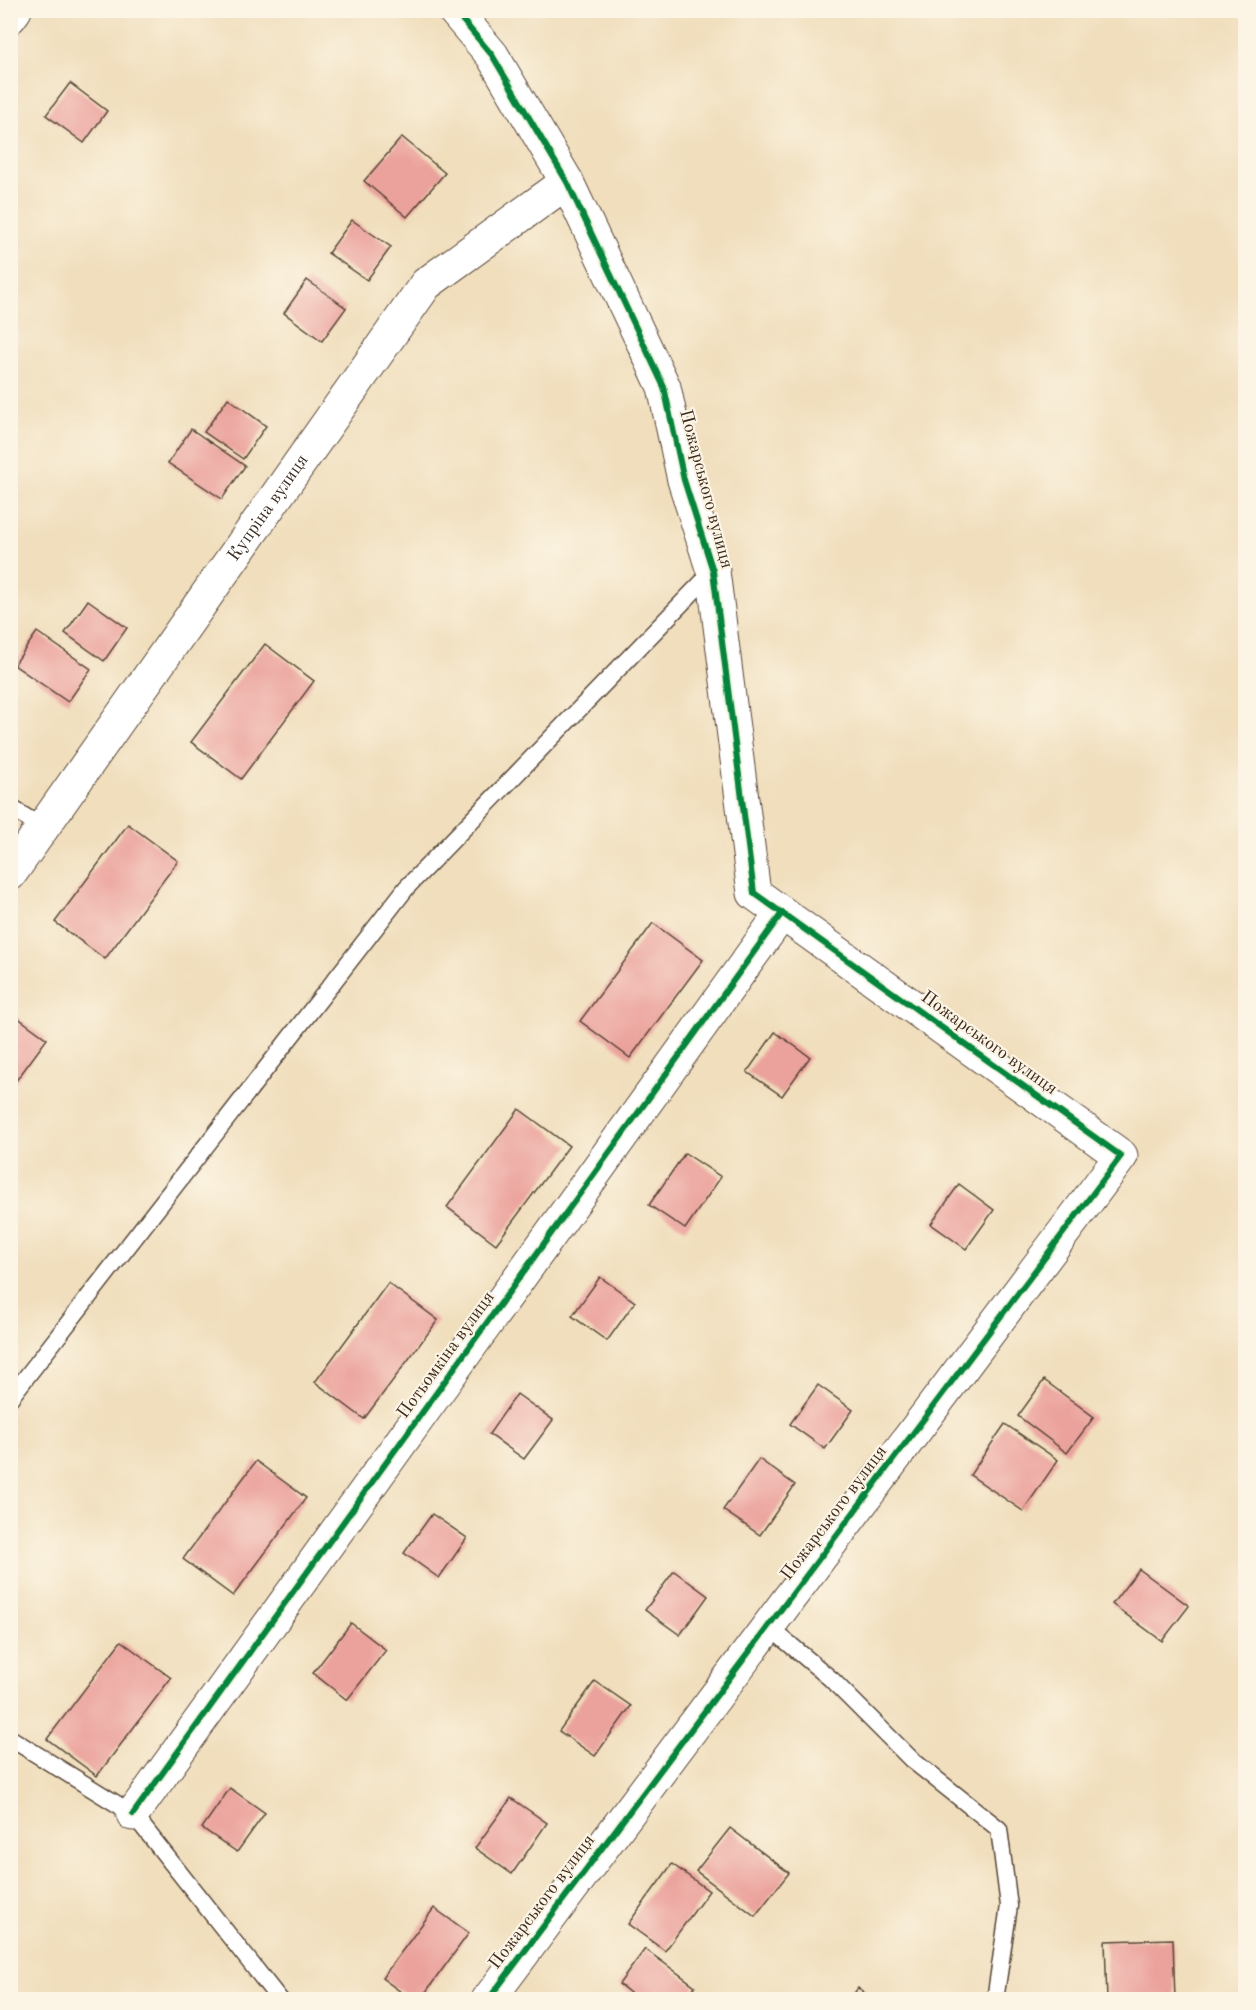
<svg xmlns="http://www.w3.org/2000/svg" width="1256" height="2010" font-family="'Old Standard TT',serif">
<rect width="100%" height="100%" fill="#fcf5e5"/>
<filter id="ink" filterUnits="userSpaceOnUse"><feTurbulence type="fractalNoise" baseFrequency=".0167" numOctaves="2"/><feDisplacementMap in="SourceGraphic" scale="12" xChannelSelector="R" yChannelSelector="G"/><feConvolveMatrix kernelMatrix="1 2 1 2 8 2 1 2 1" color-interpolation-filters="sRGB"/></filter>
<filter id="wash" filterUnits="userSpaceOnUse"><feTurbulence type="fractalNoise" baseFrequency=".008" numOctaves="4" result="noise"/><feDisplacementMap in="SourceGraphic" scale="24" xChannelSelector="R" yChannelSelector="G"/><feGaussianBlur stdDeviation="1.35" result="paint"/><feColorMatrix in="noise" values="0 0 0 0 0 0 0 0 0 0 0 0 0 0 0 0 0 1.4 0 .05"/><feComposite in="paint" operator="in"/></filter>
<g filter="url(#wash)">
<rect width="100%" height="100%" fill="#f0debc"/>
<g id="blocks">
<!-- building -->
<g fill="#eba29c">
<path d="M70 83 107 111 84 143 46 115Z"/>
<path d="M402 137 445 173 407 217 364 181Z"/>
<path d="M352 220 391 247 367 280 328 253Z"/>
<path d="M307 280 346 308 322 341 284 313Z"/>
<path d="M228 398 266 426 243 459 204 432Z"/>
<path d="M191 429 245 466 222 499 168 463Z"/>
<path d="M88 600 127 628 104 661 65 633Z"/>
<path d="M37 632 91 669 68 702 14 665Z"/>
<path d="M265 644 314 681 241 779 191 742Z"/>
<path d="M128 824 178 861 105 959 55 922Z"/>
<path d="M653 923 703 960 630 1058 580 1021Z"/>
<path d="M10 1012 47 1039 10 1089Z"/>
<path d="M775 1032 810 1057 782 1096 747 1072Z"/>
<path d="M519 1109 569 1146 496 1244 447 1207Z"/>
<path d="M685 1153 721 1177 685 1229 649 1205Z"/>
<path d="M959 1184 994 1210 966 1249 931 1224Z"/>
<path d="M600 1277 635 1302 607 1341 572 1316Z"/>
<path d="M388 1283 438 1320 364 1419 315 1382Z"/>
<path d="M1044 1380 1094 1417 1067 1453 1018 1416Z"/>
<path d="M818 1385 853 1410 825 1449 790 1424Z"/>
<path d="M517 1394 553 1420 524 1459 489 1434Z"/>
<path d="M1005 1424 1058 1460 1023 1511 970 1475Z"/>
<path d="M759 1459 795 1485 760 1535 723 1510Z"/>
<path d="M256 1461 306 1498 233 1596 183 1559Z"/>
<path d="M432 1514 467 1538 439 1578 404 1553Z"/>
<path d="M1139 1569 1189 1606 1162 1641 1112 1604Z"/>
<path d="M674 1571 708 1596 680 1635 645 1610Z"/>
<path d="M351 1623 386 1650 347 1700 313 1673Z"/>
<path d="M121 1641 171 1678 97 1776 47 1739Z"/>
<path d="M595 1681 631 1706 595 1756 559 1731Z"/>
<path d="M230 1788 265 1813 237 1852 202 1828Z"/>
<path d="M511 1798 547 1823 512 1874 475 1848Z"/>
<path d="M730 1828 789 1873 755 1916 696 1871Z"/>
<path d="M672 1864 709 1891 665 1951 628 1924Z"/>
<path d="M434 1908 469 1933 420 2000H412L382 1978Z"/>
<path d="M1173 1939 1175 2000H1107L1105 1941Z"/>
<path d="M645 1949 695 1986 685 2000H639L619 1984Z"/>
<path d="M858 1988 874 2000H849Z"/>
</g>
</g>
</g>
<g filter="url(#ink)">
<use href="#blocks" fill-opacity="0" stroke="#564536" stroke-width="1.5"/>
<g fill="none" stroke-linecap="round" stroke-linejoin="round">
<defs>
<g id="lane">
<path d="M10 807 43 828"/>
<path d="M10 1398 407 887 713 571"/>
<path d="M768 1626 831 1679 912 1760 999 1829 1009 1906 995 2000"/>
<path d="M10 1738 133 1814 280 2000"/>
</g>
<g id="street">
<path d="M454 10 492 55 567 182 664 387 684 480 713 571 754 893 1121 1156 488 2000"/>
<path d="M10 17 15 10"/>
<path id="s1" d="M10 874 426 284 567 182"/>
<path d="M133 1814 782 913"/>
</g>
</defs>
<!-- lane casing -->
<use href="#lane" stroke="#564536" stroke-width="19"/>
<!-- street casing -->
<use href="#street" stroke="#564536" stroke-width="35"/>
<!-- lane -->
<use href="#lane" stroke="#fff" stroke-width="16"/>
<!-- street -->
<use href="#street" stroke="#fff" stroke-width="33"/>
<defs>
<g id="cycleway">
<path d="M454 10 492 55 567 182 664 387 684 480 713 571 754 893 1121 1156 488 2000"/>
<path d="M133 1814 782 913"/>
</g>
</defs>
<!-- cycleway casing -->
<use href="#cycleway" stroke="#fcf5e5" stroke-width="10"/>
<!-- cycleway -->
<use href="#cycleway" stroke="#00873e" stroke-width="6"/>
</g>
</g>
<g text-anchor="middle" dominant-baseline="central" stroke-width="4.5" stroke-linejoin="round" paint-order="stroke">
<!-- street labels -->
<g font-size="18" fill="#3b2a1e" stroke="#fcf5e5">
<text transform="translate(706 489) rotate(75)">Пожарського вулиця</text>
<text stroke="none"><textPath href="#s1" startOffset="448">Купріна вулиця</textPath></text>
<text transform="translate(989 1043) rotate(36)">Пожарського вулиця</text>
<text transform="translate(446 1355) rotate(-54)">Потьомкіна вулиця</text>
<text transform="translate(834 1513) rotate(-53)">Пожарського вулиця</text>
<text transform="translate(542 1902) rotate(-53)">Пожарського вулиця</text>
</g>
</g>
<!-- margin -->
<rect width="1256" height="2010" fill="none" stroke="#fcf5e5" stroke-width="36"/>
</svg>
